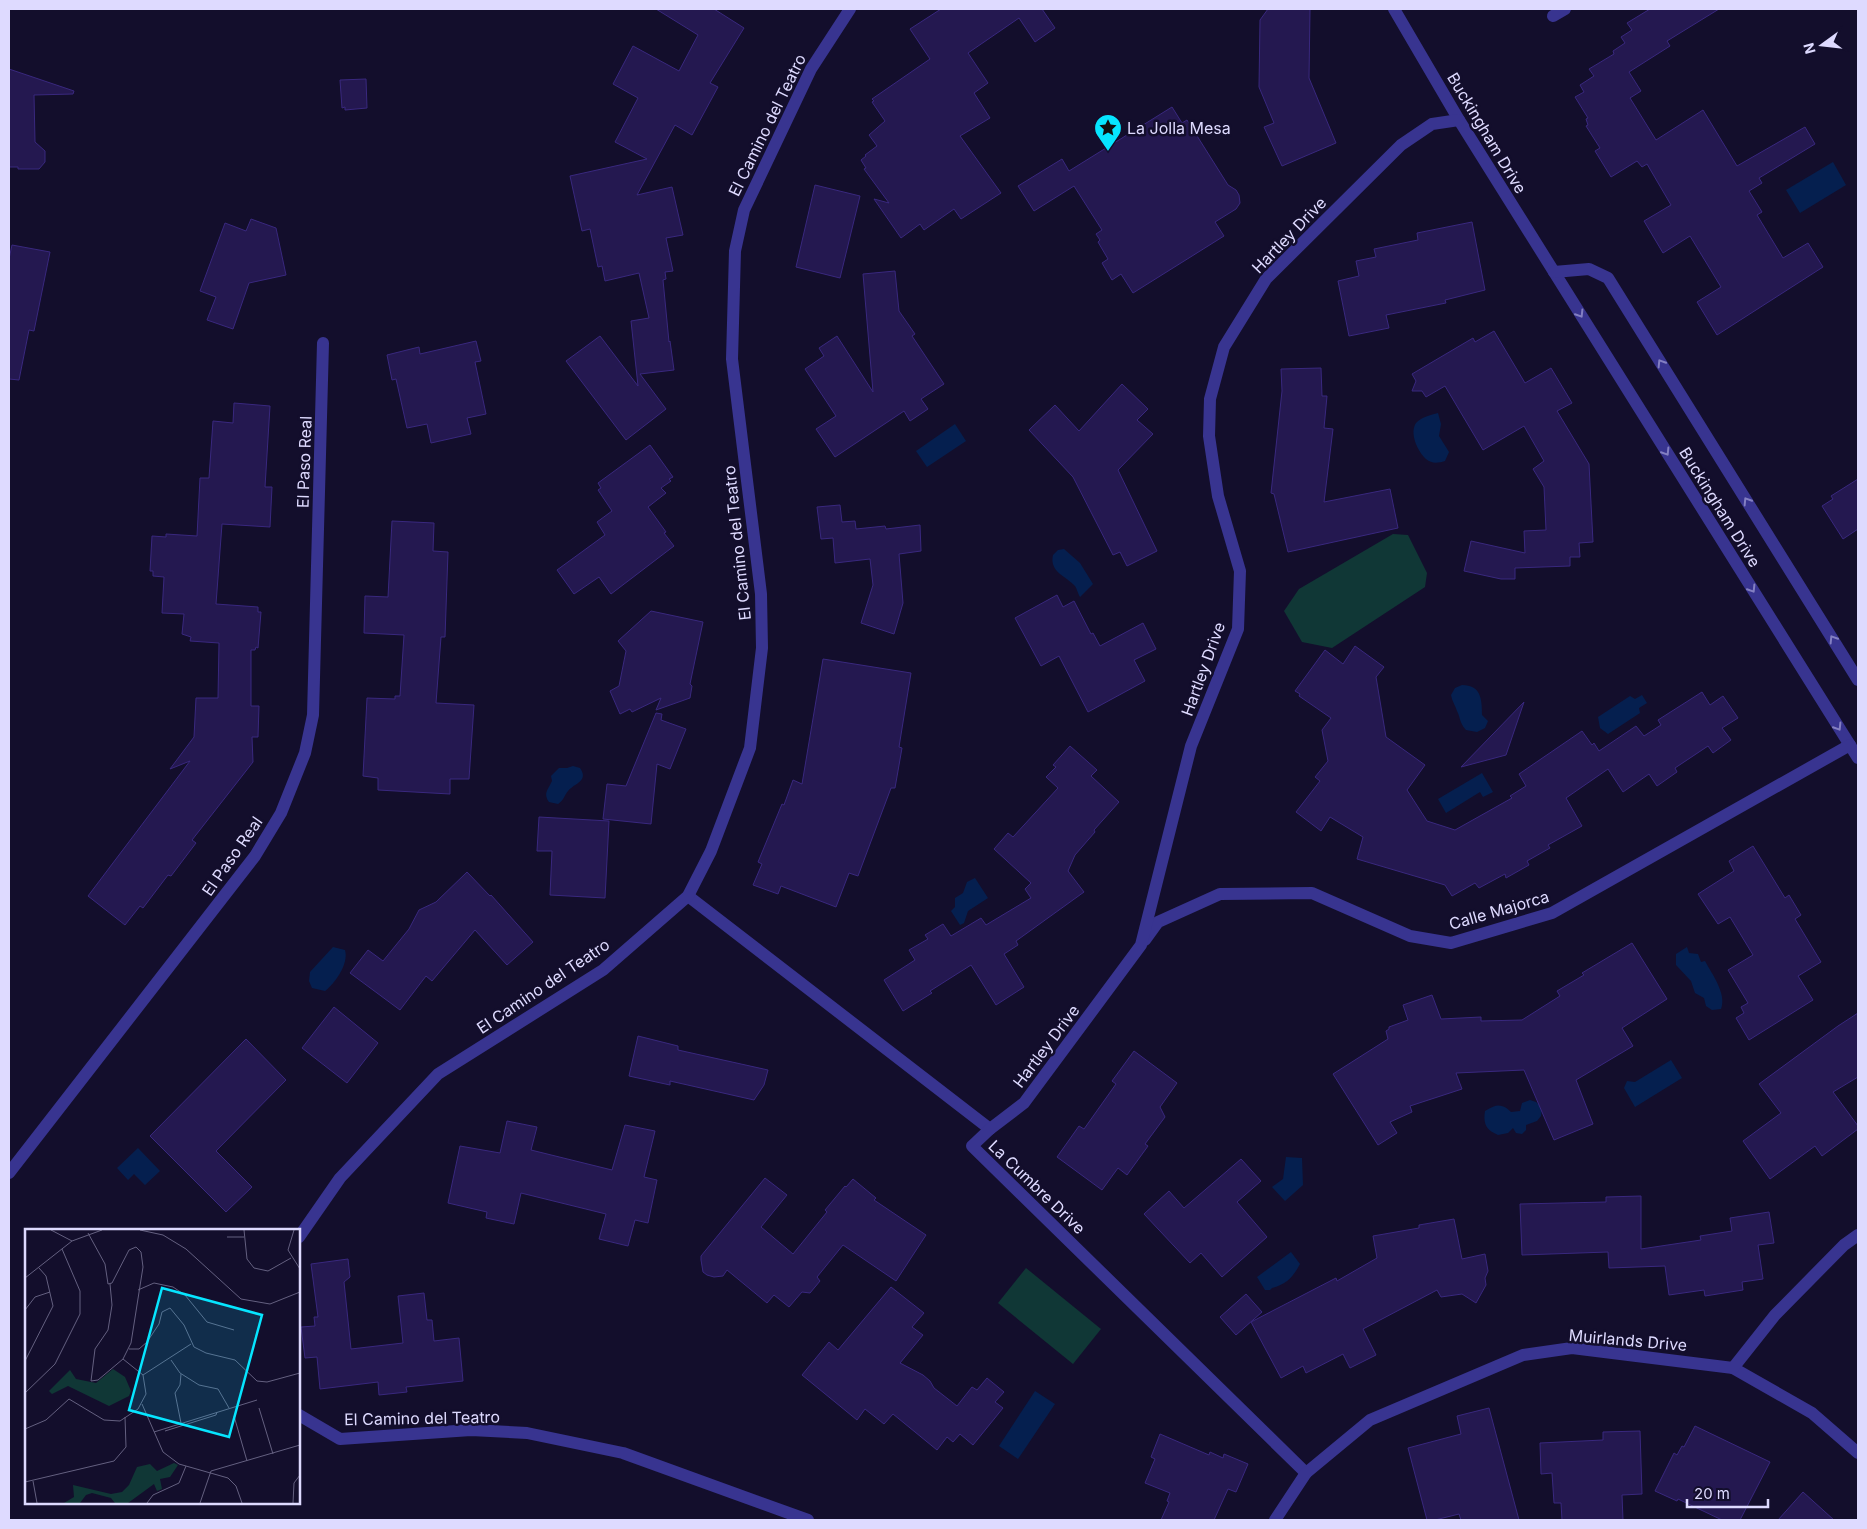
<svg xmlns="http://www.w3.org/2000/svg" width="1867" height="1529" font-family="Inter,sans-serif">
<rect width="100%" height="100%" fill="#130e2c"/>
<!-- green -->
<g fill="#103736">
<path d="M1393 534 1408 535 1427 573 1425 587 1332 648 1302 642 1284 611 1299 589Z"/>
<path d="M1026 1268 1101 1329 1073 1364 998 1303Z"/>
</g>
<!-- water -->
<g fill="#051f4f">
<path d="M1833 162 1846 185 1800 213 1786 190Z"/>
<path d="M1438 413 1441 424 1439 436 1449 452 1445 461C1438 463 1432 464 1426 459 1418 452 1409 433 1416 423 1421 417 1431 415 1438 413Z"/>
<path d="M955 424 966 441 927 467 916 451Z"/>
<path d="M1064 549 1080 563 1093 584 1080 597C1078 594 1077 589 1075 586 1066 576 1049 572 1053 555L1058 550Z"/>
<path d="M1462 685C1481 685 1482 699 1482 715L1488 721 1485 728 1477 732 1466 730C1459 722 1461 719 1457 711 1455 705 1452 701 1451 695L1455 688Z"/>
<path d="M1642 695 1647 703 1639 708 1640 713 1608 734 1600 728 1598 717 1630 696 1635 699Z"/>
<path d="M573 766 580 768C589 781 575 783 568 791 564 796 564 800 558 804L549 802C543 793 548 790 552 781L551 776 559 768H567Z"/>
<path d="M1482 773 1493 792 1483 797 1480 792 1446 813 1438 799Z"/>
<path d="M975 878 988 898 968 911 964 923 960 925 951 911 955 907V898L963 893 967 882Z"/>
<path d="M333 947 345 950C349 964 335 983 325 991L312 988 309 981 310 972Z"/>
<path d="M1687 947 1689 953 1698 954 1701 962 1705 961C1712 974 1727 994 1721 1009L1712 1010 1706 1006 1704 998 1695 993 1691 981 1676 965V954Z"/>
<path d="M1671 1060 1682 1078 1635 1107 1624 1088 1627 1081 1635 1082Z"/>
<path d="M1530 1100 1536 1102 1542 1108 1541 1116 1537 1121 1526 1125V1130L1522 1134 1516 1133 1513 1128 1508 1133 1498 1135C1486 1130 1483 1124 1485 1111 1496 1104 1502 1103 1511 1112L1520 1111 1522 1103Z"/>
<path d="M138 1148 160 1171 145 1185 134 1174 128 1180 117 1168Z"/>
<path d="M1286 1157 1302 1158 1303 1185 1285 1201 1272 1187 1283 1179Z"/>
<path d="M1291 1252 1300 1264C1293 1277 1287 1284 1272 1288L1270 1290H1265L1257 1277Z"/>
<path d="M1035 1391 1055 1404 1018 1459 999 1446Z"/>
</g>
<!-- building -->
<g fill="#241850" stroke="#39287e">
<path d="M656 9H714L744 28 710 83 718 87 692 135 675 125 637 195 672 187 683 235 666 238 673 271 665 272 666 279 663 280 669 342 670 341 674 370 640 374 666 409 626 440 566 361 600 336 638 386 631 321 649 318 639 273 605 281 602 266 598 267 590 229 582 231 570 176 647 159 615 142 638 98 613 84 633 46 679 71 698 35Z"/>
<path d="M941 9H1042L1055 28 1035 42 1019 18 968 53 988 83 974 93 990 118 960 136 1001 193 961 219 954 209 924 230 920 224 901 238 874 199 889 203 864 169 866 168 861 160 866 156 865 155 877 146 869 135 885 121 872 102 874 101 872 99 930 59 910 29Z"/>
<path d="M1268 9H1310L1309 78 1336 143 1282 166 1264 127 1274 123 1259 87 1260 20Z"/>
<path d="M1650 9H1719L1667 41 1670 46 1629 72 1641 91 1630 98 1656 140 1703 110 1737 166 1805 127 1815 144 1759 178 1762 183 1749 191 1762 212 1757 215 1783 258 1808 243 1823 267 1717 335 1697 302 1721 287 1690 236 1663 253 1644 221 1671 205 1647 164 1642 167 1637 161 1611 177 1595 151 1600 148 1586 126 1588 125 1586 119 1588 118 1575 97 1584 92 1580 85 1594 76 1589 69 1614 54 1613 51 1625 43 1621 37 1632 30 1627 23Z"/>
<path d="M9 69 74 91 73 94 34 95 35 142 45 151V162L39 169H18V167H9Z"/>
<path d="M366 79 367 108 345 110V107L342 108 340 80Z"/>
<path d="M1172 107 1182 123 1187 120 1228 185 1236 190 1239 195 1240 203 1236 209 1215 222 1224 236 1133 293 1121 274 1112 280 1102 263 1108 259 1098 242 1100 240 1096 234 1102 230 1074 186 1034 211 1018 186 1062 159 1069 171Z"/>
<path d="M815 185 860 196 840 278 796 267Z"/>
<path d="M251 219 276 228 286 275 249 283 233 329 207 320 216 297 200 291 225 223 246 231Z"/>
<path d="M1472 222 1485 290 1445 300 1446 303 1386 315 1389 328 1349 336 1338 281 1359 276 1356 261 1376 257 1374 249 1418 240 1417 233Z"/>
<path d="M12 245 50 252 34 331 29 330 19 380 9 379V259Z"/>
<path d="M895 271 899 311 915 334 912 336 944 384 921 399 928 409 910 421 904 411 835 457 816 429 836 416 805 369 824 356 819 348 837 336 873 392 863 274Z"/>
<path d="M1494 331 1525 383 1551 368 1572 403 1557 411 1589 464 1593 542 1579 543 1580 557H1570V566L1515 568V579H1501L1464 571 1471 541 1525 553 1524 531 1546 530 1544 487 1533 469 1544 461 1524 426 1483 450 1445 386 1426 397 1422 391H1412L1416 381 1412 374 1473 338 1475 342Z"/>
<path d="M476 341 481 361 475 362 486 414 467 418 471 434 431 443 427 424 407 428 396 379 392 380 387 355 419 347 420 354Z"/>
<path d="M1321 368 1322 396H1327L1324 428 1333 429 1324 502 1390 489 1398 528 1288 552 1274 494 1271 493 1282 391 1281 369Z"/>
<path d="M1122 384 1148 409 1137 420 1153 434 1118 470 1157 551 1127 566 1120 552 1113 555 1073 477 1029 430 1055 405 1079 431Z"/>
<path d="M234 403 270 406 265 487H272L270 527 222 524 216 604 258 607V612H261L258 648 256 647 255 650H251V706H259L258 737H252L253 762 192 840 196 843 171 876 168 875 143 908 140 906 125 925 88 896 190 761 170 769 194 737 196 698H218L219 643 190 641 191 637 182 634 184 614 162 613 164 577 153 576V571H150L152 536 166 537V534L197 536 200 478H209L213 421 233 423Z"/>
<path d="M650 445 673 477 669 479 671 481 661 488 666 493 648 507 666 532 664 533 674 546 611 594 599 577 574 594 557 570 605 535 597 522 612 511 598 490 601 488 598 483Z"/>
<path d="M1858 479V529L1843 539 1822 506 1833 499 1831 496Z"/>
<path d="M840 505 842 522 855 521 856 529 885 526 886 529 920 525 921 551 899 554 903 603 894 634 861 623 873 585 870 559 835 563 833 538 821 539 817 507Z"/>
<path d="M392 521 434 523 433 551 448 552 445 637H441L436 703 474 705 469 779H450V794L378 790V778L363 776 367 698 395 699V696H400L404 635 364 633 365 596 388 597Z"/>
<path d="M1057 595 1063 607 1074 601 1091 634 1093 633 1100 646 1143 623 1156 649 1134 660 1145 681 1088 712 1059 656 1041 666 1015 618Z"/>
<path d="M651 611 703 622 690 684 692 686 690 698 656 710 661 698 632 712 630 709 620 714 610 691 619 686 626 651 618 641Z"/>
<path d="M1355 646 1384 667 1376 677 1386 737 1425 765 1407 790 1427 821 1455 830 1512 798 1510 796 1526 786 1519 774 1582 731 1592 745 1594 743 1599 751 1636 726 1644 736 1661 725 1658 720 1702 692 1710 705 1723 696 1738 718 1722 728 1731 740 1713 753 1708 746 1675 768 1677 772 1657 786 1649 774 1623 792 1608 769 1566 798 1582 826 1548 845 1550 848 1527 861 1529 865 1506 878 1505 874 1479 888 1475 883 1452 896 1445 885 1357 859 1363 837 1330 817 1321 831 1296 812 1320 781 1315 777 1328 761 1322 730 1331 718 1299 696 1300 694 1295 691 1325 650 1343 664Z"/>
<path d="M823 659 911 673 899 747 902 748 895 788H891L858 876 849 873 836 907 781 886 778 894 753 885 762 864 758 862 782 804 784 805 793 780 802 784Z"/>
<path d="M1524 702 1506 755 1461 767Z"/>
<path d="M656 713 662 714 661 720 686 729 670 769 657 764 651 824 603 819 607 784 626 786Z"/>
<path d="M1070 746 1097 770 1091 776 1119 802 1094 830 1095 832 1075 855 1068 871 1084 892 1016 941 1018 945 1004 954 1024 987 996 1005 971 965 930 991 932 993 903 1011 884 980 915 960 909 950 928 939 925 935 943 924 951 936 981 918 986 925 1031 898 1025 889 1031 883 994 849 1008 833 1013 837 1058 788 1046 777 1056 767 1053 765Z"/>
<path d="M539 817 609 821 605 898 550 895 552 851H537Z"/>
<path d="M1753 846 1785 898 1789 895 1801 915 1795 919 1821 962 1798 976 1813 1000 1749 1040 1736 1018 1744 1013 1741 1007 1748 1003 1728 970 1753 955 1730 917 1718 924 1698 894 1734 871 1729 861Z"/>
<path d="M467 872 490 896 491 895 533 942 507 965 475 930 432 981 426 976 400 1010 350 973 368 950 383 961 409 929 419 910 436 902Z"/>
<path d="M1632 943 1667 999 1622 1028 1633 1046 1576 1080 1593 1124 1554 1140 1524 1070 1456 1073 1462 1089 1410 1106 1412 1112 1390 1122 1397 1133 1378 1145 1333 1074 1388 1039 1386 1031 1389 1029V1027L1408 1020 1403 1005 1432 995 1441 1019 1481 1017V1021L1522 1020 1560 996 1557 991 1584 975 1582 973Z"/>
<path d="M334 1007 378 1043 347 1083 302 1048Z"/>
<path d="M1858 1013V1077L1833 1092 1858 1126V1129L1822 1156 1815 1146 1770 1179 1743 1141 1781 1113 1759 1084 1838 1026Z"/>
<path d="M638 1036 678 1046V1050L768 1070 764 1085 754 1100 670 1081V1085L629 1076Z"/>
<path d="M246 1039 286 1080 216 1151 252 1187 226 1212 150 1136Z"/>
<path d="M1134 1051 1177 1083 1160 1107 1165 1117 1145 1144 1148 1146 1127 1175 1118 1168 1102 1190 1057 1157 1079 1126 1084 1129 1116 1084 1112 1081Z"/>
<path d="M507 1121 537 1127 531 1150 612 1170 625 1125 655 1131 644 1177 657 1180 648 1223 635 1220 628 1246 599 1239 606 1214 521 1193 514 1224 486 1218 487 1212 448 1203 460 1146 500 1153Z"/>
<path d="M1241 1159 1261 1181 1237 1202 1267 1237 1222 1277 1201 1253 1190 1263 1144 1214 1169 1191 1184 1208Z"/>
<path d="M765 1178 787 1195 761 1227 793 1254 827 1212 825 1210 845 1186 846 1187 853 1179 876 1198 874 1200 926 1235 896 1281 843 1245 817 1277 820 1281 810 1293 802 1292 789 1307 774 1295 767 1303 727 1270 723 1276 714 1277 707 1275 703 1272 701 1260V1256Z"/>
<path d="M1641 1196V1249L1701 1240 1700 1236 1732 1231 1730 1218 1769 1212 1774 1243 1758 1245 1763 1279 1742 1282 1743 1290 1705 1296 1704 1290 1669 1295 1665 1266 1609 1268 1608 1252 1522 1255 1520 1204 1606 1202V1197Z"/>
<path d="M1454 1219 1462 1259 1485 1254 1488 1271 1485 1278 1486 1285 1476 1303 1462 1294 1441 1297 1437 1290 1363 1329 1376 1355 1350 1368 1343 1354 1306 1373 1303 1366 1281 1378 1251 1322 1336 1278 1337 1281 1377 1258 1373 1236 1419 1228V1225Z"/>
<path d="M348 1259 350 1277 344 1282 351 1349 403 1343 398 1296 424 1293 427 1320H432L434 1341 459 1338 463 1381 406 1387 407 1392 379 1395 378 1382 320 1389 317 1357 305 1358 301 1327 315 1326 314 1317H318L311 1264Z"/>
<path d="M891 1287 924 1313 912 1327 923 1335 900 1363 923 1375 930 1381 934 1388 957 1406 972 1387 977 1390 987 1378 1004 1392 995 1402 1003 1408 973 1445 960 1434 953 1442 947 1437 937 1450 893 1414 884 1424 865 1409 857 1420 802 1375 829 1342 838 1350Z"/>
<path d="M1246 1294 1262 1312 1236 1335 1220 1317Z"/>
<path d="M1489 1408 1519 1520H1461L1459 1514 1435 1520H1427L1408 1448 1461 1434 1457 1416Z"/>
<path d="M1695 1426 1770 1462 1740 1520H1722L1678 1499 1677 1501 1655 1491 1674 1453 1677 1455 1682 1446 1684 1447Z"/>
<path d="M1640 1431 1642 1494 1622 1495 1623 1520H1562L1561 1503H1554L1552 1473 1541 1474 1540 1443 1603 1440V1432Z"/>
<path d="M1160 1434 1209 1455 1210 1452 1223 1458 1224 1454 1248 1464 1236 1492 1228 1489 1214 1520H1161L1169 1502 1167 1501 1170 1493 1145 1483 1155 1459 1151 1457Z"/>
<path d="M1803 1492 1834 1520H1778Z"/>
</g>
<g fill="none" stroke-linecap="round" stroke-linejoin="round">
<!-- minor -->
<g stroke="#383490" stroke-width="12">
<path d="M1394 9 1459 120 1858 758"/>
<path d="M1553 16 1565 9"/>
<path d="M1554 272 1589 269 1608 278 1858 680"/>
<path d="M688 896 990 1129"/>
<path d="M1145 940 1158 922 1220 894 1312 893 1410 936 1451 943 1552 913 1850 745"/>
<path d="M9 1173 255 856 281 813 305 753 313 715 323 343"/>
<path d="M299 1237 340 1178 438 1074 603 970 688 896 711 851 750 748 762 648 761 594 732 359 735 251 744 210 811 69 850 9"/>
<path d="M1733 1368 1812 1413 1858 1453"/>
<path d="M299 1415 340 1439 471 1430 527 1433 623 1453 808 1520"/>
<path d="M1306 1473 972 1146 990 1129 1024 1103 1141 945 1191 746 1238 629 1240 571 1218 496 1209 436 1210 399 1224 347 1266 279 1401 145 1432 124 1459 120"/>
</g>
<!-- tertiary -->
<path stroke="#383490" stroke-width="12" d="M1275 1520 1306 1473 1370 1420 1523 1355 1572 1348 1733 1368 1775 1315 1844 1245 1858 1235"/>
</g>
<!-- one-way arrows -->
<defs><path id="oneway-chevron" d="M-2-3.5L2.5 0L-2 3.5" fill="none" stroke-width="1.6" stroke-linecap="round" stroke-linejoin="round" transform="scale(1.25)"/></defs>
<g stroke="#837fc2">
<use href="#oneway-chevron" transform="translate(1580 314) rotate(58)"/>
<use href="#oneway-chevron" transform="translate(1661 363) rotate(-122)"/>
<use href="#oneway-chevron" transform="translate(1666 452) rotate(58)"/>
<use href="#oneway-chevron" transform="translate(1747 501) rotate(-122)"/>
<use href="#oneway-chevron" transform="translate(1752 589) rotate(58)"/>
<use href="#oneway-chevron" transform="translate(1833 639) rotate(-122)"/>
<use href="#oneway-chevron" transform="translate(1838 727) rotate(58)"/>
</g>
<!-- icons -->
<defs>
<symbol id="sight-pin" viewBox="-11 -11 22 30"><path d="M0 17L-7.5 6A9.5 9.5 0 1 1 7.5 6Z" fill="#06e5ff" stroke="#130e2c"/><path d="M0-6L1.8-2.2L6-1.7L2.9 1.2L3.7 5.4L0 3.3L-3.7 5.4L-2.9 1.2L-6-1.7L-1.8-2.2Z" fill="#111"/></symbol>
</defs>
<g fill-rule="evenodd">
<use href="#sight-pin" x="1092" y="112" width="32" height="43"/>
</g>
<g text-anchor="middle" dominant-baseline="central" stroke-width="5" stroke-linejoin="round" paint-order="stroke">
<!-- street labels -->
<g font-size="16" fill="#dedaff" stroke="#130e2c">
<text transform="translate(767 125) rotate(-64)">El Camino del Teatro</text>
<text transform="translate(1487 133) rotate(59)">Buckingham Drive</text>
<text transform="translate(1289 235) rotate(-46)">Hartley Drive</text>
<text transform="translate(304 462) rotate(-88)">El Paso Real</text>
<text transform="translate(1720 507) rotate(58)">Buckingham Drive</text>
<text transform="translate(737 543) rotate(-96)">El Camino del Teatro</text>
<text transform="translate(1203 669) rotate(-70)">Hartley Drive</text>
<text transform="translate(232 856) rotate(-55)">El Paso Real</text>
<text transform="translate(1499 910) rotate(-16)">Calle Majorca</text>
<text transform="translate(543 986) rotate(-34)">El Camino del Teatro</text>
<text transform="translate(1046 1046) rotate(-53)">Hartley Drive</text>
<text transform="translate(1037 1187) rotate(44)">La Cumbre Drive</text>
<text transform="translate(1628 1340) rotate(5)">Muirlands Drive</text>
<text transform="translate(422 1418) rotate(-1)">El Camino del Teatro</text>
</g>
<!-- poi labels -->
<g font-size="16" fill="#dedaff" stroke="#130e2c" text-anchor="start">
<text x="1127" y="128">La Jolla Mesa</text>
</g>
</g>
<!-- overview -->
<g transform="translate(25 1229)">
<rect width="275" height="275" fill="#130e2c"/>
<path d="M88 140 100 148 106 162 104 167 84 177 43 157 27 165 24 162 45 141 51 150 71 154ZM149 234 153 236 145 248 135 250 137 260 132 262 129 255 103 274H90L86 269 67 264 61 266 55 274H39L49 268 48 256 86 265 97 263 104 256 112 238 125 235 132 242Z" fill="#103736"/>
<path fill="none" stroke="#646080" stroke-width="1" d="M26 1 47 12M115 1 138 6 161 20 216 70 245 75 275 63M219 1 222 30 229 39 243 42 266 29M269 1 263 21 275 40M202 8H219M0 49 47 12 77 1M85 55 87 76 83 101 70 120 66 152 73 151 98 130M113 61 129 54 148 58 160 66 182 93 209 101M0 81 10 68 25 63M104 120H114L122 113 134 95 137 83 145 79 159 96 169 118 181 124 210 131 232 152 242 153 275 144M146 131 155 144 174 156 193 160 204 179M0 132 28 77 21 47 14 39M118 146 166 115M0 164 30 135 55 85V62L37 20M117 175 138 223 154 235 203 249 211 257 217 274M234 179 248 225M209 187 222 232M156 194 150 164 155 156 156 145M0 200 21 191 44 170 79 191 95 192 113 180 121 165 118 146 98 130 106 114 118 38 116 23 111 18 104 21 87 54 83 55 80 35 63 4M140 202 191 186 192 183M129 203 232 171M8 252 12 274M0 253 89 232 101 218 100 188M122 274 128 266 154 254 161 237M175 274 186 242 275 216M268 274 269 254 275 246"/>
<path fill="#06e5ff" fill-opacity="0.15" stroke="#06e5ff" stroke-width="2.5" d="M137 59 237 86 204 208 104 181Z"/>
<rect width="275" height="275" fill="none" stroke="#dedaff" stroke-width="2.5"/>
</g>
<!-- border -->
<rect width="1867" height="1529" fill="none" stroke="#dedaff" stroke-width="20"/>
<!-- north arrow -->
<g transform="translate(1822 45) rotate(255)" stroke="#130e2c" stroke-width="4" paint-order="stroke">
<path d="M0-4L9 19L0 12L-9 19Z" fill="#dedaff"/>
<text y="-8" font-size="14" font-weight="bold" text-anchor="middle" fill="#dedaff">N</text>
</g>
<!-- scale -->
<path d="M1687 1499v8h81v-8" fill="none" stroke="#dedaff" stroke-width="2.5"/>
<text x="1694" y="1499" font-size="15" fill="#dedaff" stroke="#130e2c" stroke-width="4" paint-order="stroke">20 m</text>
</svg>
